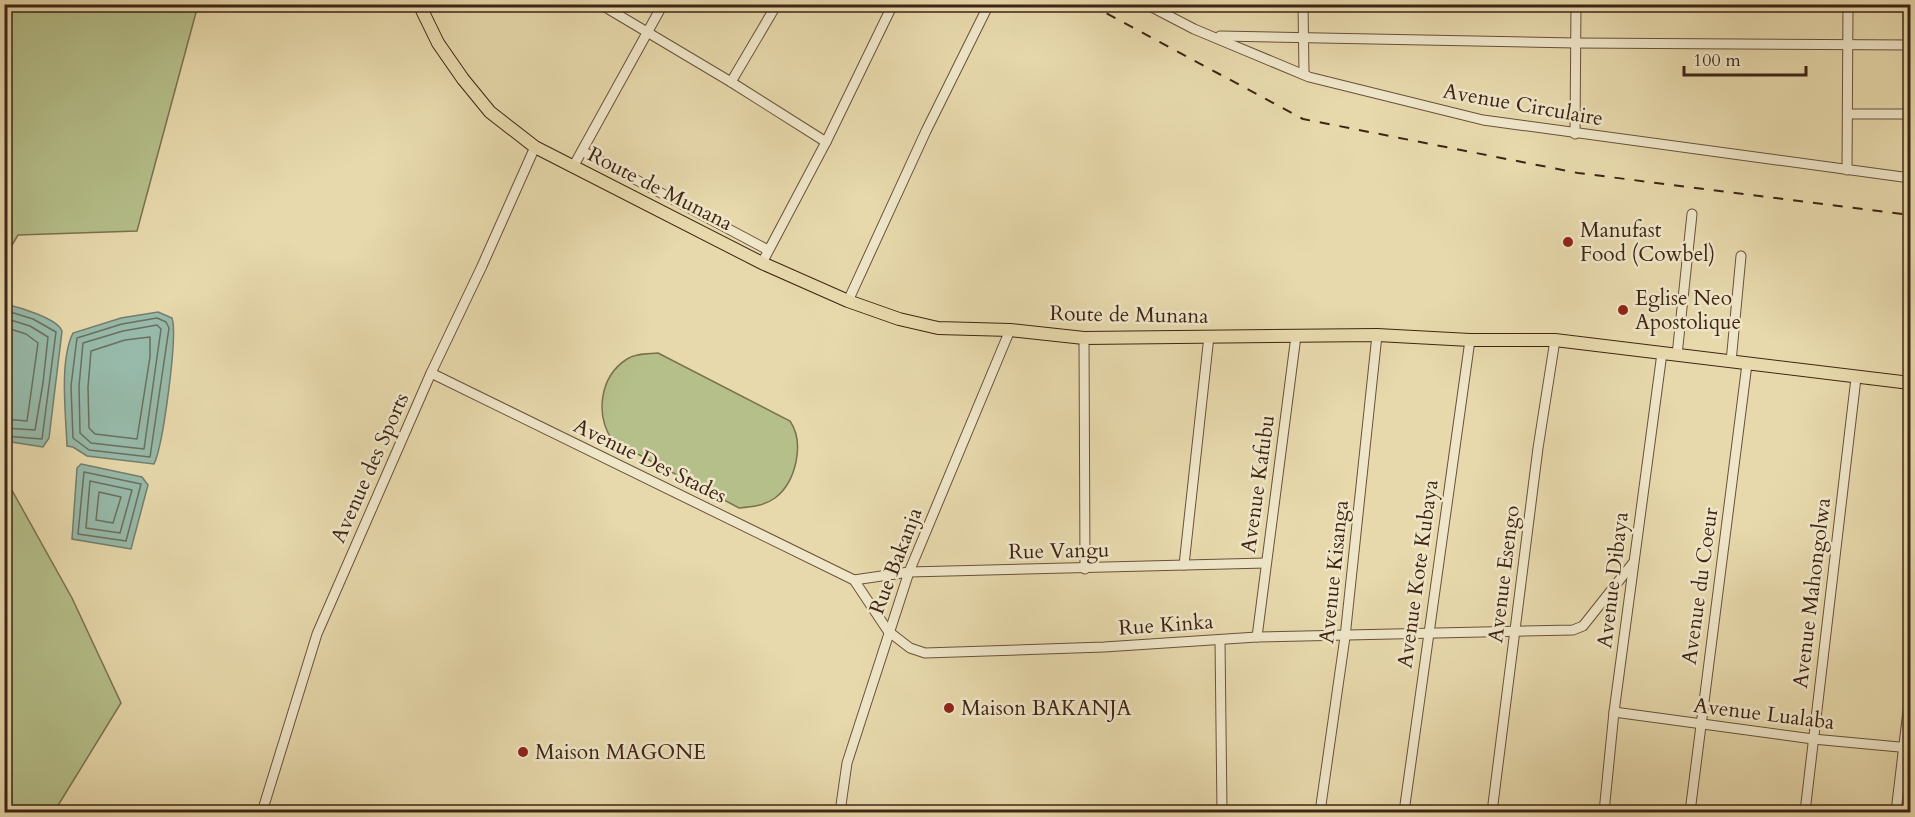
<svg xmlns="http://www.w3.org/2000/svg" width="1915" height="817" font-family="Cardo,serif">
<rect width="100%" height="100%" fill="#e7d9ac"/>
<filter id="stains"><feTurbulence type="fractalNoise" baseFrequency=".00333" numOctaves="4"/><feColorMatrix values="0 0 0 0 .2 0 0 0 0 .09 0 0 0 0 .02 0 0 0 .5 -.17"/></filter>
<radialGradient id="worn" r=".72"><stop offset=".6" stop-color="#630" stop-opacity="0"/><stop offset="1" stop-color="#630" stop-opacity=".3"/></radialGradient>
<!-- green -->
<g fill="#b5bf8a" stroke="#7a724f" stroke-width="1.5">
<path d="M5 5H198L137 231 18 235 5 257Z"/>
<path d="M658 353 790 421C805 443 796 482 775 498 764 506 751 507 739 508L613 441C595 416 599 377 627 359 636 353 648 354 658 353Z"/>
<path d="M4 476 72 598 121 703 54 812H5Z"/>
</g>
<!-- water -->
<g fill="#97baaa" stroke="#747e6e" stroke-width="1.5">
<path d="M5 304C18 307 57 318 62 331L49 438 43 447 5 441Z"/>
<path d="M158 312 172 318C178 335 163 446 154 464L87 456 73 447 67 446C66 415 59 361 73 333L121 318Z"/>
<path d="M81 464 142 477 148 485 131 549 72 539 77 468Z"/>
</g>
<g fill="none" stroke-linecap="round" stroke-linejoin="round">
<!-- shore -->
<g stroke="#6b6f5f" stroke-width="1.5">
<path d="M4 310 33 319 56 332 42 439 4 436"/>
<path d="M4 318 30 326 48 337 43 383 35 430 4 428"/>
<path d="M157 318 166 322 169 328 150 457 89 450 73 438 71 386 77 338 122 324Z"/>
<path d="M157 325 161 329 144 449 91 443 80 433 79 386 83 343 123 331Z"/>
<path d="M4 327 26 334 38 343 27 421 4 419"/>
<path d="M150 337V357L137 439 95 434 89 428 88 387 91 351 125 340Z"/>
<path d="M84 472 141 484 126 541 78 534Z"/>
<path d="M90 481 132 490 120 533 86 528Z"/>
<path d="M99 492 121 497 113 523 96 520Z"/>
</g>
<defs>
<g id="minor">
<path d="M600 4 731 82 826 142"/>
<path d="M1146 4 1194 29 1309 77 1483 120 1910 178"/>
<path d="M1303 4 1304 73"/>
<path d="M1220 36 1575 43 1910 45"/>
<path d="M731 82 777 4"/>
<path d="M1848 114H1910"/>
<path d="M1575 134 1576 4"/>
<path d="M582 151 768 250"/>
<path d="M573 167 663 4"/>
<path d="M1847 170 1848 4"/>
<path d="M762 263 826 142 893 4"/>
<path d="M848 301 926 131 989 4"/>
<path d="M1084 338 1085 569"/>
<path d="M1677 355 1692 214"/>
<path d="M1731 362 1741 256"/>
<path d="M431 373 854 580 888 631 910 648 925 653 1104 647 1257 637 1573 630 1583 626 1633 563"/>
<path d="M1184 565 1209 336"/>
<path d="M854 580 909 572 1266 563"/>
<path d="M1257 637 1296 336"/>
<path d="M1220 640 1222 812"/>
<path d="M1614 712 1813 739 1910 748"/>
<path d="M262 812 317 634 431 373 482 266 535 147"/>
<path d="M840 812 847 763 909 572 1010 330"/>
<path d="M1320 812 1345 637 1377 335"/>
<path d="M1404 812 1470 340"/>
<path d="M1492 812 1538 448 1555 340"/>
<path d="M1604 812 1614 712 1662 353"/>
<path d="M1690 812 1747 364"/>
<path d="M1805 812 1856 378"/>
<path d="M1896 812 1910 694"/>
</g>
<path id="major" d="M419 4 438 43 463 79 490 112 535 147 762 263 848 301 899 319 938 328 1010 330 1084 338 1377 335 1470 340H1555L1910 383"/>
</defs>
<!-- minor casing -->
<use href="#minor" stroke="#69513a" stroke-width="11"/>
<!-- major casing -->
<use href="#major" stroke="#3f2414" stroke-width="14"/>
<!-- minor -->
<use href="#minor" stroke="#efe6c9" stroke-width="9"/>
<!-- major -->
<use href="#major" stroke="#e7d9ac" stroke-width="12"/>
<!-- rail -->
<path stroke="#3f2414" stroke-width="2" stroke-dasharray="10 10" stroke-linecap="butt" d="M1089 4 1303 119 1578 173 1910 215"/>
</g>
<!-- markers -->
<g fill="#8f2418" stroke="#efe6c9" stroke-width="2">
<circle cx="1568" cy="242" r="6"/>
<circle cx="1623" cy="310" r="6"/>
<circle cx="949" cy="708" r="6"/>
<circle cx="523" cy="752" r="6"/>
</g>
<g text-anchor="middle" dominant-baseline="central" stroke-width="5" stroke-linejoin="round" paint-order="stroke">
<!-- street labels -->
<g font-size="21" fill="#3f2414" stroke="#efe6c9">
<text transform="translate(1523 105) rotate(10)">Avenue Circulaire</text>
<text transform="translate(660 189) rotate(27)">Route de Munana</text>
<text transform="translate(1129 315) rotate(1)">Route de Munana</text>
<text transform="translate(650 461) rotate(26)">Avenue Des Stades</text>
<text transform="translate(370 468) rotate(-66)">Avenue des Sports</text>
<text transform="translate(1258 484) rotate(-82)">Avenue Kafubu</text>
<text transform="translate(1059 551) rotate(-1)">Rue Vangu</text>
<text transform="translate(896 561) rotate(-69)">Rue Bakanja</text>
<text transform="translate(1334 572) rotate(-84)">Avenue Kisanga</text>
<text transform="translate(1418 574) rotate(-82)">Avenue Kote Kubaya</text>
<text transform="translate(1504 574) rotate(-83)">Avenue Esengo</text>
<text transform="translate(1613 580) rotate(-83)">Avenue Dibaya</text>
<text transform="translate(1700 586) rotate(-82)">Avenue du Coeur</text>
<text transform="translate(1812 593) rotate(-83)">Avenue Mahongolwa</text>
<text transform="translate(1166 625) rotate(-4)">Rue Kinka</text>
<text transform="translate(1764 714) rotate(7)">Avenue Lualaba</text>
</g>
<!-- poi labels -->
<g font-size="21" fill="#3f2414" stroke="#efe6c9" text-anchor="start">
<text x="1580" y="230">Manufast<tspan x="1580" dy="24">Food (Cowbel)</tspan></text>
<text x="1635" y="298">Eglise Neo<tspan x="1635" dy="24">Apostolique</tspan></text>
<text x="961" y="708">Maison BAKANJA</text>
<text x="535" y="752">Maison MAGONE</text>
</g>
</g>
<!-- margin -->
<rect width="1915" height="817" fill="none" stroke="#e7d9ac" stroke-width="24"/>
<rect x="6" y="6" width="1903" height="805" fill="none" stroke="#3f2414" stroke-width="3"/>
<rect x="12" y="12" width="1891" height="793" fill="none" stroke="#3f2414" stroke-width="1.5"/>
<!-- scale -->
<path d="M1684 66v9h122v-9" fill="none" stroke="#3f2414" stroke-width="3"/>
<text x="1693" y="66" font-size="18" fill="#3f2414" stroke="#efe6c9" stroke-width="4.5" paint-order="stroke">100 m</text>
<rect width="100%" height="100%" filter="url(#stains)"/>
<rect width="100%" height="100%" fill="url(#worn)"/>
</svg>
